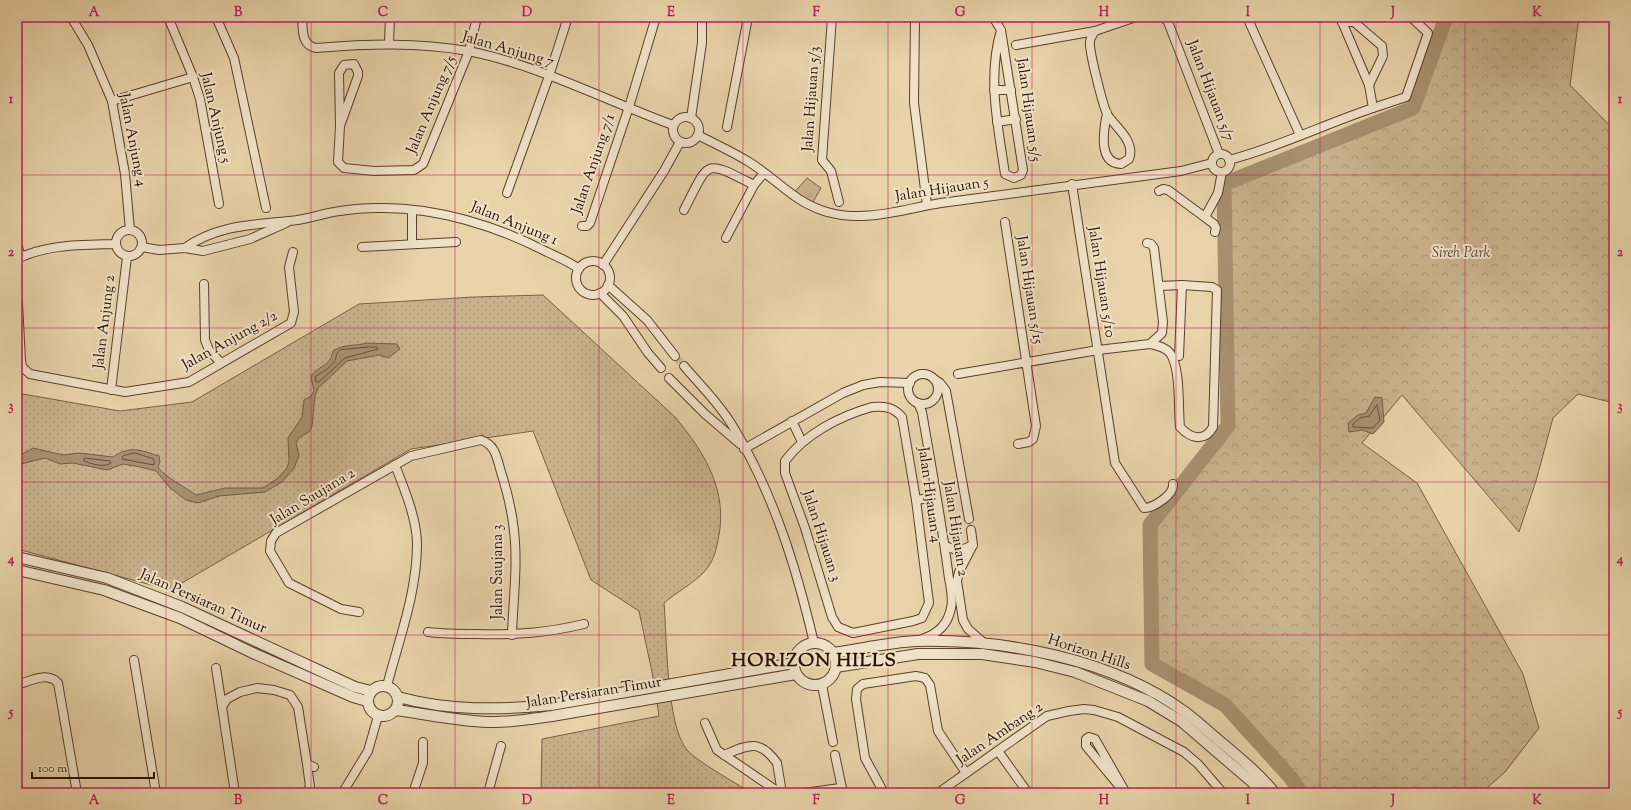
<svg xmlns="http://www.w3.org/2000/svg" width="1631" height="810" font-family="'Sorts Mill Goudy',serif">
<defs>
<pattern id="grass-dots" width="8" height="8" patternUnits="userSpaceOnUse"><rect width="8" height="8" fill="#c8b28d"/><path d="M2 2h.1M6 6h.1" fill="none" stroke="#ac9878" stroke-width="1.8" stroke-linecap="round"/></pattern>
<pattern id="forest-crowns" width="20" height="18" patternUnits="userSpaceOnUse"><rect width="20" height="18" fill="#c8b28d"/><path d="M2 6a3 3 0 1 1 6 0M12 15a3 3 0 1 1 6 0" fill="none" stroke="#ac9878"/></pattern>
<pattern id="park-tufts" width="24" height="20" patternUnits="userSpaceOnUse"><rect width="24" height="20" fill="#c8b28d"/><path d="M3 7l-1-3M5 7V3M7 7l1-3M15 17l-1-3M17 17v-4M19 17l1-3" fill="none" stroke="#ac9878"/></pattern>
</defs>
<rect width="100%" height="100%" fill="#e8d3aa"/>
<filter id="stains"><feTurbulence type="fractalNoise" baseFrequency=".005" numOctaves="4"/><feColorMatrix values="0 0 0 0 .2 0 0 0 0 .09 0 0 0 0 .02 0 0 0 .5 -.17"/></filter>
<radialGradient id="worn" r=".72"><stop offset=".6" stop-color="#630" stop-opacity="0"/><stop offset="1" stop-color="#630" stop-opacity=".3"/></radialGradient>
<!-- grass -->
<path fill="url(#grass-dots)" stroke="#796046" d="M543 295 675 417C705 453 729 492 718 540 716 551 713 562 705 571 694 583 677 592 664 603 667 637 666 725 687 750 699 763 735 782 751 793H541L542 739 659 716 653 677 639 611 591 580 533 431 411 449 170 590 17 549V393L120 411 192 402 359 304 474 297Z"/>
<!-- forest -->
<path fill="url(#forest-crowns)" stroke="#796046" d="M1446 17H1579L1570 85 1614 130V403L1578 394 1553 418 1536 481 1519 532 1402 395 1362 443 1417 483 1523 674 1539 728 1505 772 1481 793H1315L1291 778 1225 705 1152 664 1150 525 1228 426 1224 184 1413 108Z"/>
<!-- park -->
<path fill="url(#park-tufts)" stroke="#796046" d="M807 178 821 188 813 202 792 195Z"/>
<!-- water -->
<g fill="#a79070" stroke="#755c43">
<path d="M367 343 397 344 400 349 388 358 379 355 347 361 318 388 315 396 312 426 310 431 299 438 296 442 299 456 294 468 282 482 265 492 219 496 198 503 186 500 170 488 156 471 140 467 123 464 107 470 73 463 60 464 45 458 17 465V457L33 448 63 455 79 453 113 457C130 445 141 450 159 456L160 462 158 467C166 478 184 486 196 495L225 488H263L278 478 287 468 289 461 288 438 302 417 304 400 311 396 314 391 311 377C317 365 330 368 333 351 343 344 356 346 367 343Z"/>
<path d="M1375 397 1382 398 1384 422 1373 434 1362 430 1349 432 1348 423 1358 415 1366 413Z"/>
</g>
<g fill="none" stroke-linecap="round" stroke-linejoin="round">
<!-- shore -->
<g stroke="#684f38" stroke-width="1">
<path d="M368 347H377L378 349 345 358 319 382H316L315 377C322 372 329 369 334 362 337 358 335 354 340 350Z"/>
<path d="M1377 405 1380 420 1373 428 1353 427V424L1360 418 1369 416Z"/>
<path d="M135 453 154 459V465L122 459 123 456Z"/>
<path d="M85 458 110 461 111 463C104 468 92 464 84 461Z"/>
</g>
<!-- river -->
<path stroke="#a79070" stroke-width="15" d="M1301 793 1291 778 1225 705 1152 664 1150 525 1228 426 1224 184 1413 108 1446 17"/>
<!-- minor-tunnel -->
<path stroke="#ccb590" stroke-width="8" stroke-dasharray="8 4" stroke-linecap="butt" d="M675 356 684 366"/>
<defs>
<g id="minor">
<path d="M71 17 88 45 112 101 125 174 130 230"/>
<path d="M168 17 193 77 200 99 219 204"/>
<path d="M216 17 234 58 266 208"/>
<path d="M302 17C303 30 301 45 316 48 367 44 417 42 468 51 536 64 607 101 673 125"/>
<path d="M832 17 822 160 831 171 839 202"/>
<path d="M915 17 914 103 927 205"/>
<path d="M993 17 1001 30 1023 170 1021 175 1014 178 1005 174C998 126 987 78 1001 30"/>
<path d="M1163 17 1168 22 1219 154"/>
<path d="M1247 17 1300 135"/>
<path d="M1342 22H1354L1382 46 1383 56 1369 85"/>
<path d="M389 43 390 17"/>
<path d="M1016 45 1095 31"/>
<path d="M994 90H1011"/>
<path d="M112 101 193 77"/>
<path d="M1373 108 1406 97 1428 33 1411 17"/>
<path d="M1107 113C1104 128 1097 163 1121 164L1129 159C1136 141 1115 127 1107 114 1103 105 1089 52 1090 42 1090 38 1093 34 1095 31L1136 17"/>
<circle cx="686" cy="130" r="13"/>
<path d="M691 118 702 43V17"/>
<path d="M997 122 1016 119"/>
<path d="M340 126 358 76V72L354 64 344 65 339 73 340 126 338 162 344 168 374 171 414 170 423 164 469 51 477 17"/>
<path d="M727 127 748 17"/>
<path d="M698 135C715 144 733 152 749 162 777 179 793 202 827 212 866 223 902 209 941 203 1021 192 1101 181 1181 171L1212 163"/>
<circle cx="1221" cy="163" r="9"/>
<path d="M1229 160C1279 147 1325 124 1373 108L1369 85 1340 17"/>
<path d="M1072 184 1115 463 1144 508C1153 508 1174 495 1173 484"/>
<path d="M1159 191 1163 189 1168 190 1214 224 1216 228 1215 232"/>
<path d="M507 193 549 76 568 17"/>
<path d="M684 210C710 160 703 159 754 185"/>
<path d="M1205 217 1218 193 1222 172"/>
<path d="M1005 222 1036 426 1033 439 1029 442 1018 444"/>
<path d="M582 226H587L590 223 629 107 656 17"/>
<circle cx="129" cy="243" r="13"/>
<path d="M726 238 754 185 764 173"/>
<path d="M17 244 21 257"/>
<path d="M412 244V210"/>
<path d="M142 247 159 250 185 248 203 251 250 239 286 223"/>
<path d="M362 247 456 242"/>
<path d="M185 248C216 225 253 225 289 221 306 220 323 213 340 211 352 209 366 208 379 208 436 207 497 226 547 252 558 257 570 262 579 269"/>
<path d="M17 259C47 244 82 245 115 244"/>
<circle cx="593" cy="278" r="17"/>
<path d="M603 265 664 171 680 142"/>
<path d="M204 284 205 340 209 350 221 363"/>
<path d="M608 285 647 320 675 356"/>
<path d="M1159 286 1182 285 1179 356"/>
<path d="M600 293 623 316 648 353 661 368"/>
<path d="M18 303 21 360 22 367 30 374 125 392 189 382 291 323 294 312 289 267 293 252"/>
<path d="M1150 344C1158 346 1165 347 1170 353 1181 369 1178 407 1180 427 1190 438 1204 443 1213 427L1217 290 1212 287 1182 285"/>
<path d="M684 366C700 385 719 403 732 425 773 492 796 566 814 643"/>
<path d="M958 374 1098 350 1150 344 1162 333 1163 322 1154 248 1151 244 1147 243"/>
<circle cx="923" cy="389" r="15"/>
<path d="M669 378 705 414 740 444"/>
<path d="M934 379 940 383 946 391 969 519"/>
<path d="M111 390 127 257"/>
<path d="M918 403 922 412C931 465 941 518 948 571 949 582 954 597 951 608 948 624 938 634 922 639"/>
<path d="M872 407C885 406 893 407 902 417L916 500 929 603 922 618 913 621 853 633 838 627 832 617 805 528 785 473V461C805 434 840 416 872 407Z"/>
<path d="M792 421 802 442"/>
<path d="M744 449 843 393 863 385 880 382 910 383"/>
<path d="M916 500 936 497"/>
<path d="M971 530 973 545 959 572 957 581 963 620 968 629 984 643"/>
<path d="M945 546 959 551 973 545"/>
<path d="M359 612 341 609 289 583 270 551 271 541 276 533 411 456 481 440C496 445 497 459 501 472 507 491 512 511 514 531 518 565 513 601 512 635"/>
<path d="M428 632C445 634 460 634 477 634 517 635 546 633 584 624"/>
<path d="M134 660 156 793"/>
<path d="M216 668 222 707"/>
<path d="M17 685C30 681 47 671 58 683L77 793"/>
<path d="M822 685 833 742"/>
<path d="M387 686C399 639 417 593 417 544 417 519 404 488 395 465"/>
<path d="M705 723 717 750 780 793"/>
<path d="M998 751 1028 793"/>
<path d="M724 755C748 745 759 738 777 763L782 793"/>
<path d="M835 755 843 793"/>
<path d="M343 792 368 751 378 716"/>
<path d="M235 793 222 707 227 699 240 692 257 688 274 690 290 695 298 707 307 764 314 767"/>
<path d="M306 793 310 787 307 764"/>
<path d="M413 793 423 763V742"/>
<path d="M488 793 501 746"/>
<path d="M804 793 840 788"/>
<path d="M884 793 865 758 856 699 857 689 863 684 916 676 925 678 930 685 938 731 966 773"/>
<path d="M938 793 1047 716 1069 711 1084 709 1094 710 1118 717 1184 752 1198 764 1223 793"/>
<path d="M1125 793 1086 746V739L1089 737 1095 739 1126 793"/>
</g>
<g id="tertiary">
<path d="M17 557 107 578 182 607 355 687 371 691"/>
<path d="M17 570 104 590 180 618 255 654 353 697 367 701"/>
<circle cx="815" cy="664" r="21"/>
<path d="M833 653C861 649 890 642 917 641 1006 639 1112 659 1185 712 1198 722 1210 733 1222 743 1241 759 1259 774 1275 793"/>
<path d="M836 667 918 654H982L1035 662 1075 672 1148 701 1181 721 1252 782 1262 793"/>
<circle cx="383" cy="701" r="15"/>
<path d="M398 697C449 711 499 710 551 705L794 663"/>
<path d="M396 710C426 714 457 721 488 722 509 723 531 719 552 716L796 674"/>
</g>
</defs>
<!-- minor casing -->
<use href="#minor" stroke="#5a3f2a" stroke-width="10"/>
<!-- tertiary casing -->
<use href="#tertiary" stroke="#5a3f2a" stroke-width="12"/>
<!-- minor -->
<use href="#minor" stroke="#f0e2c8" stroke-width="8"/>
<!-- tertiary -->
<use href="#tertiary" stroke="#f0e2c8" stroke-width="10"/>
</g>
<!-- grid -->
<path fill="none" stroke="#c2185b" stroke-width="1" stroke-opacity="0.55" d="M166 17V793M311 17V793M455 17V793M599 17V793M743 17V793M888 17V793M1032 17V793M1176 17V793M1320 17V793M1465 17V793M17 175H1614M17 328H1614M17 482H1614M17 635H1614"/>
<g text-anchor="middle" dominant-baseline="central" stroke-width="4" stroke-linejoin="round" paint-order="stroke">
<!-- street labels -->
<g font-size="15" fill="#2a0e00" stroke="#f0e2c8">
<text transform="translate(508 50) rotate(16)">Jalan Anjung 7</text>
<text transform="translate(1210 91) rotate(69)">Jalan Hijauan 5/7</text>
<text transform="translate(812 99) rotate(-86)">Jalan Hijauan 5/3</text>
<text transform="translate(432 105) rotate(-67)">Jalan Anjung 7/5</text>
<text transform="translate(1028 110) rotate(82)">Jalan Hijauan 5/5</text>
<text transform="translate(215 118) rotate(77)">Jalan Anjung 5</text>
<text transform="translate(132 140) rotate(79)">Jalan Anjung 4</text>
<text transform="translate(594 164) rotate(-71)">Jalan Anjung 7/1</text>
<text transform="translate(942 190) rotate(-9)">Jalan Hijauan 5</text>
<text transform="translate(514 224) rotate(22)">Jalan Anjung 1</text>
<text transform="translate(1101 282) rotate(81)">Jalan Hijauan 5/10</text>
<text transform="translate(1029 290) rotate(81)">Jalan Hijauan 5/15</text>
<text transform="translate(105 322) rotate(-83)">Jalan Anjung 2</text>
<text transform="translate(230 341) rotate(-29)">Jalan Anjung 2/2</text>
<text transform="translate(929 495) rotate(82)">Jalan Hijauan 4</text>
<text transform="translate(313 497) rotate(-31)">Jalan Saujana 2</text>
<text transform="translate(955 529) rotate(81)">Jalan Hijauan 2</text>
<text transform="translate(821 536) rotate(72)">Jalan Hijauan 3</text>
<text transform="translate(498 572) rotate(-90)">Jalan Saujana 3</text>
<text transform="translate(203 602) rotate(24)">Jalan Persiaran Timur</text>
<text transform="translate(1089 653) rotate(18)">Horizon Hills</text>
<text transform="translate(594 693) rotate(-9)">Jalan Persiaran Timur</text>
<text transform="translate(1000 734) rotate(-34)">Jalan Ambang 2</text>
</g>
<!-- park labels -->
<g font-size="15" font-style="italic" fill="#614731" stroke="#f0e2c8">
<text x="1461" y="253">Sireh Park</text>
</g>
<!-- district labels -->
<g font-size="19" font-weight="bold" letter-spacing="1" fill="#2a0e00" stroke="#f0e2c8">
<text x="814" y="661">HORIZON HILLS</text>
</g>
</g>
<!-- margin -->
<rect width="1631" height="810" fill="none" stroke="#e8d3aa" stroke-width="44"/>
<!-- scale -->
<path d="M32 772v6h122v-6" fill="none" stroke="#2a0e00" stroke-width="2"/>
<text x="38" y="772" font-size="12" fill="#2a0e00" stroke="#f0e2c8" stroke-width="3" paint-order="stroke">100 m</text>
<rect x="22" y="22" width="1587" height="766" fill="none" stroke="#c2185b" stroke-width="1.5"/>
<g font-size="13" text-anchor="middle" font-weight="bold" fill="#c2185b">
<text x="94" y="16">A</text>
<text x="238" y="16">B</text>
<text x="383" y="16">C</text>
<text x="527" y="16">D</text>
<text x="671" y="16">E</text>
<text x="816" y="16">F</text>
<text x="960" y="16">G</text>
<text x="1104" y="16">H</text>
<text x="1248" y="16">I</text>
<text x="1393" y="16">J</text>
<text x="1537" y="16">K</text>
<text x="11" y="103">1</text>
<text x="1620" y="103">1</text>
<text x="11" y="256">2</text>
<text x="1620" y="256">2</text>
<text x="11" y="410">3</text>
<text x="1620" y="410">3</text>
<text x="11" y="563">4</text>
<text x="1620" y="563">4</text>
<text x="11" y="716">5</text>
<text x="1620" y="716">5</text>
<text x="94" y="804">A</text>
<text x="238" y="804">B</text>
<text x="383" y="804">C</text>
<text x="527" y="804">D</text>
<text x="671" y="804">E</text>
<text x="816" y="804">F</text>
<text x="960" y="804">G</text>
<text x="1104" y="804">H</text>
<text x="1248" y="804">I</text>
<text x="1393" y="804">J</text>
<text x="1537" y="804">K</text>
</g>
<rect width="100%" height="100%" filter="url(#stains)"/>
<rect width="100%" height="100%" fill="url(#worn)"/>
</svg>
